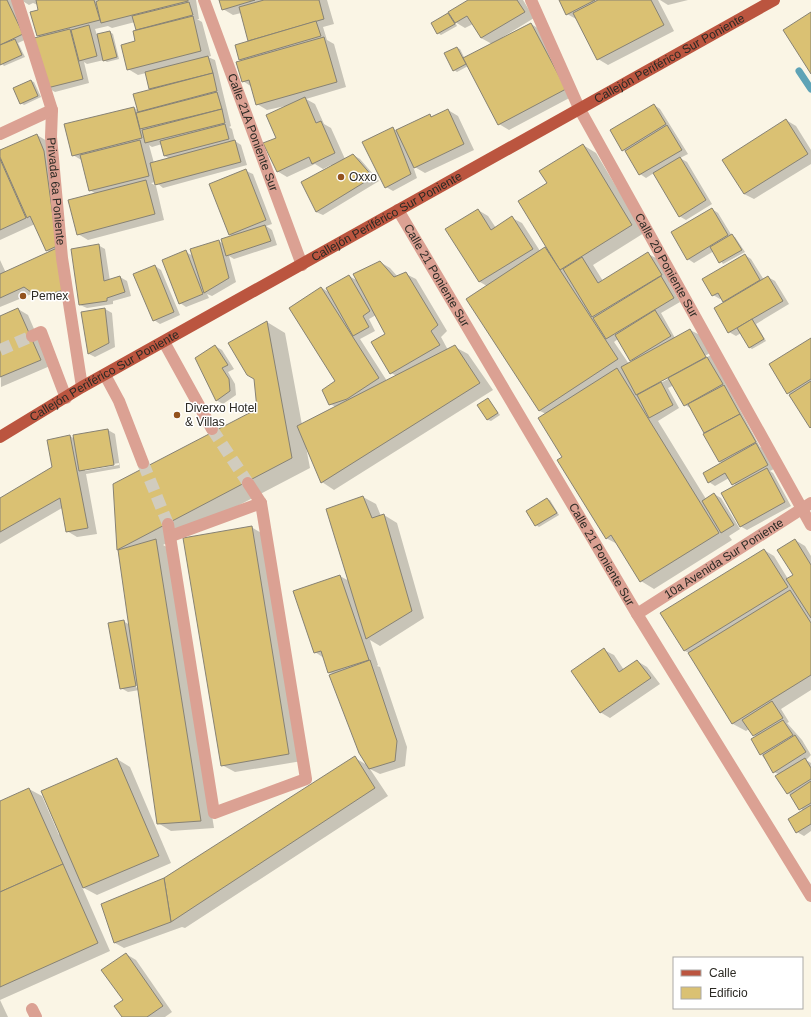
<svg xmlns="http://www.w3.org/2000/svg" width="811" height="1017" font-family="Arial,sans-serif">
<rect width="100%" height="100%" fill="#faf5e5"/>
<!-- shadow -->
<g fill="#0003" fill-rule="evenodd">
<path d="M0 0H12L29 38 18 43 25 57 4 66 0 62Z"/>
<path d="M21 0H196L199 19H197L202 22 211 56 208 57 215 60 231 126 229 127 232 129 235 141 241 145 247 165 163 188 156 182 151 183 156 186 164 220 88 240 78 234 96 194 90 190 83 161 73 155 134 108 138 110 151 90 146 73 138 75 128 69 139 30 135 22 112 28 108 26 95 29 97 35 110 32 113 34 119 59 107 62 104 60 87 64 84 62 89 83 55 92 48 88 41 37 37 35 39 11 38 5 33 3 29 5ZM162 144 165 156 170 159 154 163 149 145 152 147Z"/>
<path d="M220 0H327L334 24 323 27 327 40 334 44 346 87 306 99 315 104 324 124 331 128 345 159 353 155 360 159 379 181 323 215 316 212 331 165 323 169 315 164 287 177 277 171 278 138 290 105 267 110 257 104 252 87 243 81V61L240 59 249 41 241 13 233 15 223 9Z"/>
<path d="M470 0H523L534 18 503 37V38L531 24 541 30 575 95 509 130 499 124 468 66 457 72 454 70 457 48 460 49 465 59 492 44 481 38 473 24 465 28 455 22 457 26 441 35 438 33 448 14 452 16Z"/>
<path d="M560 0H658L674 31 608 65 598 59 578 20 567 14Z"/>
<path d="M660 0H688L668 5Z"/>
<path d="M31 81 34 82 41 97 24 105 21 103Z"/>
<path d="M654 105 660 109 688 154 680 158 687 162 712 204 686 220 679 216 654 173 646 178 640 174 627 152 623 150Z"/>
<path d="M448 110 458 116 474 150 425 173 413 166 417 178 393 191 386 187 393 128 397 131 429 115 433 117Z"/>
<path d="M786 120 796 126 811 150V164L754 199 744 194Z"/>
<path d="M37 135 47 141 73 295 53 301 46 300 34 293 0 307V260L6 273 50 252 46 250 35 224 0 240V151Z"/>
<path d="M583 145 596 153 644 233 593 265 603 281 648 254 658 259 671 280 669 282 680 302 661 313 675 338 690 330 700 335 760 447 763 448 774 469 770 471 773 473 791 506 747 530 740 526 736 486 729 478 715 486 709 482 723 463 720 462 692 409 685 405 674 385 668 388 679 408 658 421 706 499 714 494 721 498 740 529 729 536 732 540 654 589 641 581 619 545 606 538 563 457 546 414 540 411 467 299 487 286 480 282 447 230 478 210 488 216 496 228 512 218 522 223 540 251 547 247 548 184ZM618 339 633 361 629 364 614 342ZM710 353 711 355 641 394V391Z"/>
<path d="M246 171 253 174 272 224 266 226 272 230 277 245 234 259 229 256 236 282 212 296 207 294 209 298 186 307 180 303 186 252 193 256 219 241 223 244 233 236 230 234Z"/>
<path d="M712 209 718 213 732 236 735 237 745 252 723 264 714 251 694 263 688 259Z"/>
<path d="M98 245 105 249 110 281 120 277 127 281 131 296 113 301V304L87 308 80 305Z"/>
<path d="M745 255 751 259 764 280 768 277 775 281 789 304 756 324 766 341 752 349 749 347 741 333 736 336 729 332 725 303 722 298 720 299 713 295Z"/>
<path d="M380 262 390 268 398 277 406 274 416 279 447 331 441 337 448 350 455 347 468 354 493 390 334 490 322 482 306 447 310 468 163 545 169 548 214 828 171 831 158 823 139 690 128 692 121 688 123 621 130 625 118 549 259 410 255 379 230 344 267 322 285 333 302 425 336 407 330 404 337 381 322 288 330 293 349 276 358 281ZM376 315 386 334 391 373 397 376 387 381 360 339 375 331 369 319ZM132 683 139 687V689L131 684Z"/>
<path d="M155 266 161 270 180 315 160 324 154 320Z"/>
<path d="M18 309 28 315 50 366 1 387 0 317Z"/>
<path d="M105 309 112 313 115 347 95 357 89 354 82 313Z"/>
<path d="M811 339V427L791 395 788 393Z"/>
<path d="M215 346 222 350 234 369 228 372 235 384 236 395 223 404 216 400Z"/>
<path d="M488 400 500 415 491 421 488 420Z"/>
<path d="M108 430 115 434 120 468 86 474 97 534 77 537 67 531 62 508 0 544V499L53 468 70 436 75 439ZM119 463V465L85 471V469Z"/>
<path d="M363 497 376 504 381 516 384 515 397 523 424 618 380 646 370 640 378 665 377 666 380 667 407 747 405 766 380 774 370 769 388 796 185 928 182 927 124 948 115 943 164 878 355 758 367 765 333 674 329 673 324 658 315 652 340 576 349 581Z"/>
<path d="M547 499 550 500 559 515 539 527 536 525Z"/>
<path d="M251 527 265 535 302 761 235 772 222 765Z"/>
<path d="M795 540 805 546 811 556V690L781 709 789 722 787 723 802 740 811 755 806 760 811 763V831L804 836 797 832 803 811 792 796 787 793 780 775 774 772 761 754 756 737 749 729 746 731 733 724 689 653 685 651 662 613 764 550 774 556 788 579 794 575Z"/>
<path d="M604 650 614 655 624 670 637 661 647 667 660 684 610 718 600 712Z"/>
<path d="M117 759 130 767 171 863 97 895 82 887 110 951 0 1000V802L29 789 42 796 59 835Z"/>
<path d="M126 954 136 960 172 1012 165 1017H123Z"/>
<path d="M0 1000 8 1017H0Z"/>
</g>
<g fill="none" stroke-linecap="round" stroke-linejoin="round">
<!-- stream -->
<path stroke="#5ea3b6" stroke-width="7" d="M799 71 811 89"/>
</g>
<!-- building -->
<g fill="#dac173" stroke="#878274">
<path d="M0 0H7L23 34 0 45Z"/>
<path d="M36 0H94L100 20 37 36 30 12 38 10Z"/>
<path d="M99 0H188V1L101 23 96 2Z"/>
<path d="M219 0H255L222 10Z"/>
<path d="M264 0H319L324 19 248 41 239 7Z"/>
<path d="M468 0H517L525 12 481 38 467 16 455 23 448 12Z"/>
<path d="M559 0H595L566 15Z"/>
<path d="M598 0H651L664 25 597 60 573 13Z"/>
<path d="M189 2 193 15 136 30 132 16Z"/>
<path d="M811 12V74L783 30Z"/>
<path d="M448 13 455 24 437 34 431 23Z"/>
<path d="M193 16 201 51 127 70 121 45 135 41 133 31Z"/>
<path d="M316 21 321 36 239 60 235 45Z"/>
<path d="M531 23 566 89 498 125 463 58Z"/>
<path d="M89 25 97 56 79 61 71 30Z"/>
<path d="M70 29 83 79 47 88 34 38Z"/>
<path d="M110 31 117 57 103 61 97 34Z"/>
<path d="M324 37 337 82 256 105 249 80 242 82 236 62Z"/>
<path d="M15 39 22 55 0 65V45Z"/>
<path d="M457 47 466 64 453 71 444 53Z"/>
<path d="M208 56 213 73 149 89 145 72Z"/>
<path d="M213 73 217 91 138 112 133 94Z"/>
<path d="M31 80 38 96 20 104 13 88Z"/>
<path d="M217 92 222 109 140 129 136 113Z"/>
<path d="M305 97 316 123 321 121 335 153 312 164 309 157 277 172 263 143 276 138 266 115Z"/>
<path d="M654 104 666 124 622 151 610 130Z"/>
<path d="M134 107 142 138 72 156 64 124Z"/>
<path d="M222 109 225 123 145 143 142 130Z"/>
<path d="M448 109 464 144 414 168 396 130 430 114 431 117Z"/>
<path d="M786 119 808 154 744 194 722 160Z"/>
<path d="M225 124 229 139 164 156 160 141Z"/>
<path d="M667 125 682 150 639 175 625 151Z"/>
<path d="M393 127 411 174 385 188 362 142Z"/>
<path d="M37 134 44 151 57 246 46 251 30 216 27 218 0 157V150Z"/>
<path d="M140 140 149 176 89 191 80 155Z"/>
<path d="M235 140 241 162 155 185 150 163Z"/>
<path d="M583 144 632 225 560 270 518 201 547 183 539 171Z"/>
<path d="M353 154 373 177 316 212 301 182Z"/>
<path d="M680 157 706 200 679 217 653 173Z"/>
<path d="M0 159 26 218 0 230Z"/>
<path d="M246 169 266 220 229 235 209 184Z"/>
<path d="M146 180 155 214 77 235 68 200Z"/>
<path d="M712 208 728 235 687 260 671 232Z"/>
<path d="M478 209 491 230 512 216 533 249 479 282 445 229Z"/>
<path d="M265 225 271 241 226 256 221 239Z"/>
<path d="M732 234 742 250 719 263 710 247Z"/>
<path d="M219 240 229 278 204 293 190 249Z"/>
<path d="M99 244 104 281 120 276 125 292 107 298V301L79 305 71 249Z"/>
<path d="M545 247 618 359 539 411 466 299Z"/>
<path d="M57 248 64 290 43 296 35 295 24 287 0 298V274Z"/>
<path d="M186 250 203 294 179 304 162 260Z"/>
<path d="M648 252 662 275 592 317 563 269 582 257 598 283Z"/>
<path d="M745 254 760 280 723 302 718 293 712 296 702 279Z"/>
<path d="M380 261 394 277 406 272 438 325 431 331 440 345 390 374 371 342 385 334 353 274Z"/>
<path d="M155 265 174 312 153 321 133 274Z"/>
<path d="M349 275 370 311 363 316 369 327 353 336 326 288Z"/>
<path d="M661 276 674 298 606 339 593 318Z"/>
<path d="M768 276 783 301 728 333 714 308Z"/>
<path d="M321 287 379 378 347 399 329 405 322 390 335 381 289 308Z"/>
<path d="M18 308 41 360 0 377V316Z"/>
<path d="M105 308 109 343 88 354 81 312Z"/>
<path d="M655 310 671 336 630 361 615 335Z"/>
<path d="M752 319 764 339 749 348 737 328Z"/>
<path d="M267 321 292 458 117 550 113 484 257 409 254 379 247 375 228 343Z"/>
<path d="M690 329 706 357 636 395 621 367Z"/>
<path d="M811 338V379L787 394 769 364Z"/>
<path d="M215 345 228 365 222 368 229 379 230 391 216 401 195 358Z"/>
<path d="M455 345 480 383 321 483 297 426Z"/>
<path d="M707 357 723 384 684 406 668 378Z"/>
<path d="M617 368 719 533 640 582 611 535 606 539 557 460 562 457 538 418Z"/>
<path d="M811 381V427L810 428 789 395Z"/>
<path d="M661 382 673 405 649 418 637 395Z"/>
<path d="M724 385 740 414 704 433 688 404Z"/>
<path d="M488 398 498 413 487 420 477 405Z"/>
<path d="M740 414 756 442 719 462 703 434Z"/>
<path d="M108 429 114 465 79 471 73 435Z"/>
<path d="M70 435 88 528 66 532 60 498 0 532V498L52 467 47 440Z"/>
<path d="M756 443 768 465 732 485 725 473 708 483 703 473Z"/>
<path d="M767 468 785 502 740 527 721 493Z"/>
<path d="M714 493 734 525 721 533 702 501Z"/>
<path d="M363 496 372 518 384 514 412 611 366 639 326 509Z"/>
<path d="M547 498 557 513 535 526 526 511Z"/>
<path d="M252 526 289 754 221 766 183 538Z"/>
<path d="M156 539 201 821 157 824 118 550Z"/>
<path d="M795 539 811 565V618L786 579 793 575 777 550Z"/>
<path d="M764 549 788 587 684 651 660 613Z"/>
<path d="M340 575 369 660 328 673 321 651 314 653 293 591Z"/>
<path d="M790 590 811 623V675L732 724 688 653Z"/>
<path d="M124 620 136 686 120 689 108 623Z"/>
<path d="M604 648 619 672 637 660 651 678 600 713 571 671Z"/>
<path d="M370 660 397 741 395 761 369 769 359 753 329 675Z"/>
<path d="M772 701 783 718 753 736 742 720Z"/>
<path d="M783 720 793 735 760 755 751 739Z"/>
<path d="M795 735 806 752 773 773 763 755Z"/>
<path d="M355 756 375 788 171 922 164 878Z"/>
<path d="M117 758 159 856 83 888 41 791Z"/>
<path d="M805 758 811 768V779L787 794 775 776Z"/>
<path d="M811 781V803L799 810 790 795Z"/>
<path d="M29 788 63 864 0 892V801Z"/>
<path d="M811 805V824L796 833 788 819Z"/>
<path d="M63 864 98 943 0 987V892Z"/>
<path d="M164 878 171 922 114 943 101 904Z"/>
<path d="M126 953 163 1006 147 1017H122L114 1006 123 1000 101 970Z"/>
</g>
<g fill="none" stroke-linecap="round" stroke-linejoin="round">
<!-- minor-tunnel -->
<g stroke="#d1ccbe" stroke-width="12" stroke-dasharray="12 6" stroke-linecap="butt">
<path d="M0 350 32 336"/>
<path d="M212 429 248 483"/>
<path d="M143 463 168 524"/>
</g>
<!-- minor -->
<g stroke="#dba193" stroke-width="12">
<path id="s1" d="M17 0 52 110 51 137 62 258 82 387"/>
<path id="s2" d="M204 0 302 265"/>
<path id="s3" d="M531 0 579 108 811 525"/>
<path d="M0 134 52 110"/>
<path id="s4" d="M398 210 637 614 811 896"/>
<path d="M32 336 41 332 66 398"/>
<path d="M164 342 212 429"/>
<path d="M105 375 119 401 143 463"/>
<path d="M168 524 214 813 306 779 261 503 248 483"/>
<path d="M171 536 261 503"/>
<path id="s5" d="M637 614 811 503"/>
<path d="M32 1009 36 1017"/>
</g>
<!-- major -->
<path stroke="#bb553f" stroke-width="12" id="s6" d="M0 437 82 387 774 0"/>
</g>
<!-- markers -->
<g fill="#93521e" stroke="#fff" stroke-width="1.5">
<circle cx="341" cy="177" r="4"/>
<circle cx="23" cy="296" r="4"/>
<circle cx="177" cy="415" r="4"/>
</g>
<g text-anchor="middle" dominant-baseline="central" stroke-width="3" stroke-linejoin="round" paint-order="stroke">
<!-- street labels -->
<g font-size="12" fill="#2c2a24" stroke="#fff">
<text stroke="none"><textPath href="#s6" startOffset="769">Callejón Periférico Sur Poniente</textPath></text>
<text stroke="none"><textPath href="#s2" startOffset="141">Calle 21A Poniente Sur</textPath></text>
<text stroke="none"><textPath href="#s1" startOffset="197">Privada 6a Poniente</textPath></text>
<text stroke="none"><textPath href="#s6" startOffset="445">Callejón Periférico Sur Poniente</textPath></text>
<text stroke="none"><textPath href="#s3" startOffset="298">Calle 20 Poniente Sur</textPath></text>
<text stroke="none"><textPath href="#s4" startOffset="76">Calle 21 Poniente Sur</textPath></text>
<text stroke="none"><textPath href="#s6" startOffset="121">Callejón Periférico Sur Poniente</textPath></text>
<text stroke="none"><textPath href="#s4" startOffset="400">Calle 21 Poniente Sur</textPath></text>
<text stroke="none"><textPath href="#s5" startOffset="103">10a Avenida Sur Poniente</textPath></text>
</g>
<!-- poi labels -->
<g font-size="12" fill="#2c2a24" stroke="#fff" text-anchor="start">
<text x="349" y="177">Oxxo</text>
<text x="31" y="296">Pemex</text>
<text x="185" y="408">Diverxo Hotel<tspan x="185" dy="14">&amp; Villas</tspan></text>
</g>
</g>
<!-- legend -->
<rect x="673" y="957" width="130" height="52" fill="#ffffff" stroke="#abaaa7"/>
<rect x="681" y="970" width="20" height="6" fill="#bb553f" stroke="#abaaa7"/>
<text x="709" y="977" font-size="12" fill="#2c2a24">Calle</text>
<rect x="681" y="987" width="20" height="12" fill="#dac173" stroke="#abaaa7"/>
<text x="709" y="997" font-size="12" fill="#2c2a24">Edificio</text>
</svg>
